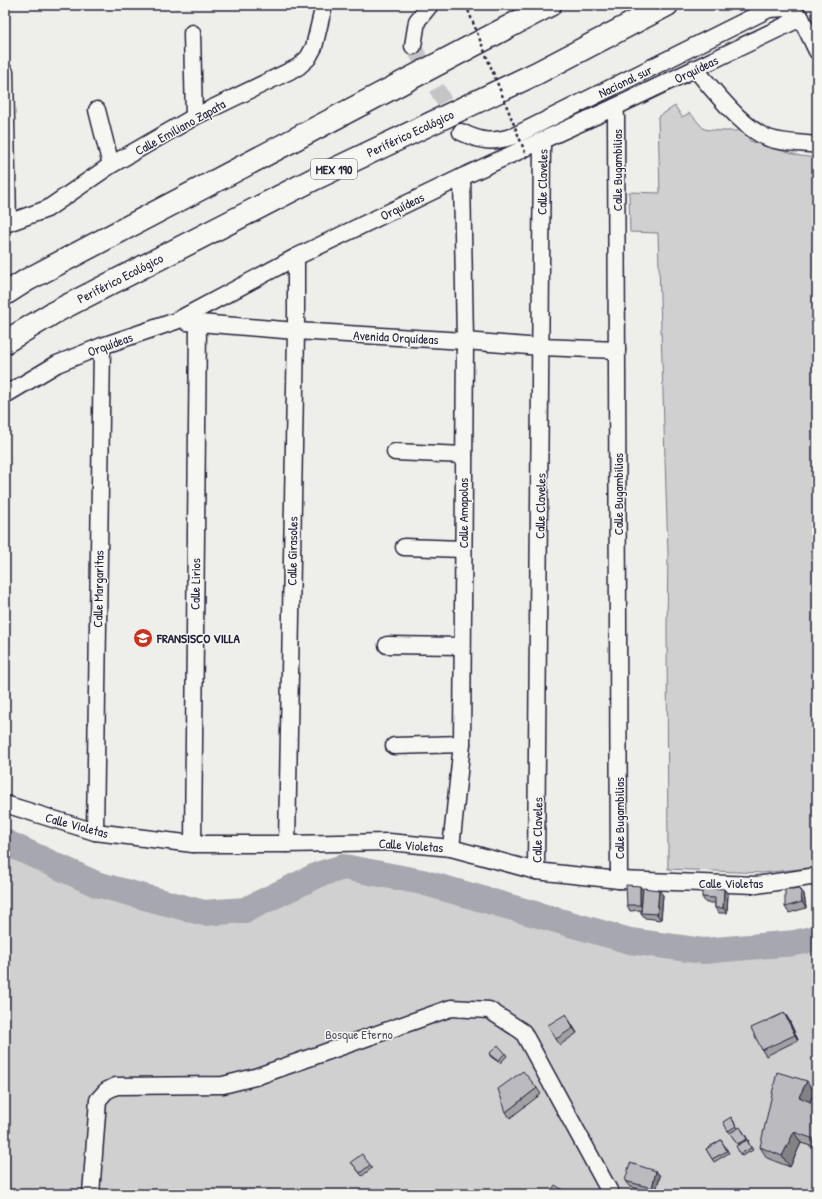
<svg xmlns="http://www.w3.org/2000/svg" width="822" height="1199" font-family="'Patrick Hand',sans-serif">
<rect width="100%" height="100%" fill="#eeeeeb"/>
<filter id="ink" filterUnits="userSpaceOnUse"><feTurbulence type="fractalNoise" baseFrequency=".025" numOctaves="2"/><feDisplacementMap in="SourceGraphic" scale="8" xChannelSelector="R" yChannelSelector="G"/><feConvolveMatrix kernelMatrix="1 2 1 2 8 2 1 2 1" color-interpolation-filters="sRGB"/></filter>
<g filter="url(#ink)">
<!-- green -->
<g fill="#d0d0d1" stroke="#797986">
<path d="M675 106 682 117 690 113 704 129C716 131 732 132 744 130L750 141 800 156 817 158V867L762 873 668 869 667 625 668 554 658 233 630 232 629 192 660 193 658 117Z"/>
<path d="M5 842 96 884 204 913 245 910 320 874 344 867 422 882 630 941 703 951 795 943 817 938V1194H5Z"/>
</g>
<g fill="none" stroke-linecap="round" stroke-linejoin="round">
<!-- river -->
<path stroke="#a7a7af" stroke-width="26" d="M5 842 96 884 204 913 245 910 320 874 344 867 422 882 630 941 703 951 795 943 817 938"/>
<!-- minor-tunnel -->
<path stroke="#c5c5c8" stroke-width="16" stroke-dasharray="16 8" stroke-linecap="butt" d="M413 46 461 132"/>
<defs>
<g id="minor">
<path d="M192 33 194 117"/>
<path d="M413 46 417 21 430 5"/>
<path d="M695 69C714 90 744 131 771 139 784 143 803 143 817 145"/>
<path d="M5 72 8 223"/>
<path d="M615 107 616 117 619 880"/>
<path d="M97 110 111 165"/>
<path d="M461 132C482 142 492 143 514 136L769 9 787 8 801 18 817 51"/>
<path d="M5 224 47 209 111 165 194 117 298 67 308 58 314 47 324 5"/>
<path d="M187 322 296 331 465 341 541 347 617 350"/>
<path d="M5 395 57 364 102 346 176 321 296 257 462 177 615 107 801 18"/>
<path d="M395 452 464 455"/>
<path d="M404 547 463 549"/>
<path d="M387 645 462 646"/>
<path d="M394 746 462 744"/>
<path d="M5 804 95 832 193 844H287L389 842 451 848 536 871 619 880 756 885 817 876"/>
<path d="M95 832 102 346"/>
<path d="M193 844 198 324"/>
<path d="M287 844 296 331V257"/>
<path d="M451 848 462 744 465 341 462 177"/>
<path d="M536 871 542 141"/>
<path d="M91 1194 98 1100 106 1091 116 1086 223 1085 255 1077 451 1008 489 1010 523 1032 611 1194"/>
</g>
<g id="trunk">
<path d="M5 294 27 280 550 5"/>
<path d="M5 342 53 313 314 179 537 73 667 5"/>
</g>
</defs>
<!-- minor casing -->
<use href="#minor" stroke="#22223b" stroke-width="19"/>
<!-- trunk casing -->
<use href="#trunk" stroke="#22223b" stroke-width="25"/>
<!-- minor -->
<use href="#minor" stroke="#f6f6f2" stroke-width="16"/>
<!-- trunk -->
<use href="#trunk" stroke="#f6f6f2" stroke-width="22"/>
<!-- path-bridge -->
<path stroke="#22223b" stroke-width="2.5" stroke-dasharray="3 3" stroke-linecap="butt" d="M466 5 527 157"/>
</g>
<!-- wall -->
<g fill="#a1a1a4" stroke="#22223b">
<path d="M724 889 728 894 727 913H719L715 908V903H706L702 897Z"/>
<path d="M800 889 804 894 806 908 789 913 785 907Z"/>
<path d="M643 890 663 895 661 920 645 918 641 913V910L630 911 627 905Z"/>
<path d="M784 1013 788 1018 798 1040 766 1056 762 1050Z"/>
<path d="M569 1020 577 1033 560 1045 556 1039Z"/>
<path d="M505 1053 507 1056 500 1063 491 1057 489 1054Z"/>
<path d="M537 1088 541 1094 510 1118 506 1112Z"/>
<path d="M814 1092 810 1102 817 1105V1148L801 1143 790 1167 767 1158 760 1147Z"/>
<path d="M731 1117 738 1128 742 1130 749 1141 748 1142 753 1150 742 1156 740 1154 738 1145 731 1133 728 1131Z"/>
<path d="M721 1140 729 1153 714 1162 706 1149Z"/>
<path d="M351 1162 370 1165 372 1168 362 1176Z"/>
<path d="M656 1171 660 1176 655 1194 629 1186 625 1181Z"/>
</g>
<!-- shaded-wall -->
<g fill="#838386" stroke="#22223b">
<path d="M640 886 644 891V910L640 905Z"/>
<path d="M724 889 728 894 727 913 723 908Z"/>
<path d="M800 889 804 894 806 908 802 902Z"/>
<path d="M659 890 663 895 661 920 657 914Z"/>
<path d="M784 1013 788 1018 798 1040 795 1035Z"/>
<path d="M566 1014 569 1020 577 1033 573 1028Z"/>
<path d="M807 1081 814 1092 807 1108 799 1097Z"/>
<path d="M794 1132 801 1143 790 1167 782 1156Z"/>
<path d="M656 1171 660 1176 655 1194 652 1188Z"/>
</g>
<!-- building -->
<g fill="#bbbbbf" stroke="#22223b">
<path d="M626 885 640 886V905H627Z"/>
<path d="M643 888 659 890 657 914 641 913Z"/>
<path d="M702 888 724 889 723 908H715V898L702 897Z"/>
<path d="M785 889H800L802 902 785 907Z"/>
<path d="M784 1013 795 1035 762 1050 751 1028Z"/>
<path d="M566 1014 573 1028 556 1039 548 1025Z"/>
<path d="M498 1045 505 1053 498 1061 489 1054Z"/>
<path d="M523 1071 537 1088 506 1112 498 1089Z"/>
<path d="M777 1072 807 1081 799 1097 817 1105V1140L794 1132 782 1156 760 1147Z"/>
<path d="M731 1117 736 1126 728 1131 723 1122Z"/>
<path d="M740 1127 747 1139 737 1144 730 1133Z"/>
<path d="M721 1140 727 1151 712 1159 706 1149Z"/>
<path d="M747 1140 751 1148 740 1154 736 1146Z"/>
<path d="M362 1154 370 1165 360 1173 351 1162Z"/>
<path d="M630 1163 656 1171 652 1188 625 1181Z"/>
<path d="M555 1185 569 1194H550Z"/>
</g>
</g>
<!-- icons -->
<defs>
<symbol id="school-disc" viewBox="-11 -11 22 22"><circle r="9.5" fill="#c8321e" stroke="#f6f6f2"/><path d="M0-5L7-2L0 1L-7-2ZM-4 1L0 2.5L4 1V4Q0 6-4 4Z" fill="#fff"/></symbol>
</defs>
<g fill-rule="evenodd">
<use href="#school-disc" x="132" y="627" width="22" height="22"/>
</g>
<g text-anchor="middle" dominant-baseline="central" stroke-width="3" stroke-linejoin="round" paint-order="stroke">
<!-- shield labels -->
<rect fill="#f6f6f2" stroke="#626272" stroke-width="1" x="311" y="159" width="46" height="20" rx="3"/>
<g font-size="12" font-weight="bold" fill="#22223b">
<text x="334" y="169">MEX 190</text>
</g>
<!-- street labels -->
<g font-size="13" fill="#22223b" stroke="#f6f6f2">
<text transform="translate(696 69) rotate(-26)">Orquídeas</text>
<text transform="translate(625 81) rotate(-26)">Nacional sur</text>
<text transform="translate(180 127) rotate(-29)">Calle Emiliano Zapata</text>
<text transform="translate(410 133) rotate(-25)">Periférico Ecológico</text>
<text transform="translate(617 170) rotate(-90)">Calle Bugambilias</text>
<text transform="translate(542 182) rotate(-89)">Calle Claveles</text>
<text transform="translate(402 206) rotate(-26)">Orquídeas</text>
<text transform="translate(120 278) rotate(-27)">Periférico Ecológico</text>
<text transform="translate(396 337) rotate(3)">Avenida Orquídeas</text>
<text transform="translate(110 344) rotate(-20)">Orquídeas</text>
<text transform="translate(618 494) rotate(-90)">Calle Bugambilias</text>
<text transform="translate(540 506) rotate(-89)">Calle Claveles</text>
<text transform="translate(463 513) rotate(-90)">Calle Amapolas</text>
<text transform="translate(292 551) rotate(-89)">Calle Girasoles</text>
<text transform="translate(195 584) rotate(-89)">Calle Lirios</text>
<text transform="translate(98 589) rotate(-89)">Calle Margaritas</text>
<text transform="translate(619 818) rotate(-90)">Calle Bugambilias</text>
<text transform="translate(77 825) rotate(15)">Calle Violetas</text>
<text transform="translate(537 830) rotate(-89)">Calle Claveles</text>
<text transform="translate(411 845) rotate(4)">Calle Violetas</text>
<text x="731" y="883">Calle Violetas</text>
</g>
<!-- poi labels -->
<g font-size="13" font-weight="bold" fill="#22223b" stroke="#f6f6f2" text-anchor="start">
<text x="157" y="638">FRANSISCO VILLA</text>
</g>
<!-- park labels -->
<g font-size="13" fill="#565668" stroke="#f6f6f2">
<text x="359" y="1034">Bosque Eterno</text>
</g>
</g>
<!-- margin -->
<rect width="822" height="1199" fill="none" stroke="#f6f6f2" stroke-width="20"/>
<rect x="10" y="10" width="802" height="1179" fill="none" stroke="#22223b" stroke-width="1.5" filter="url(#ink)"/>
</svg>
